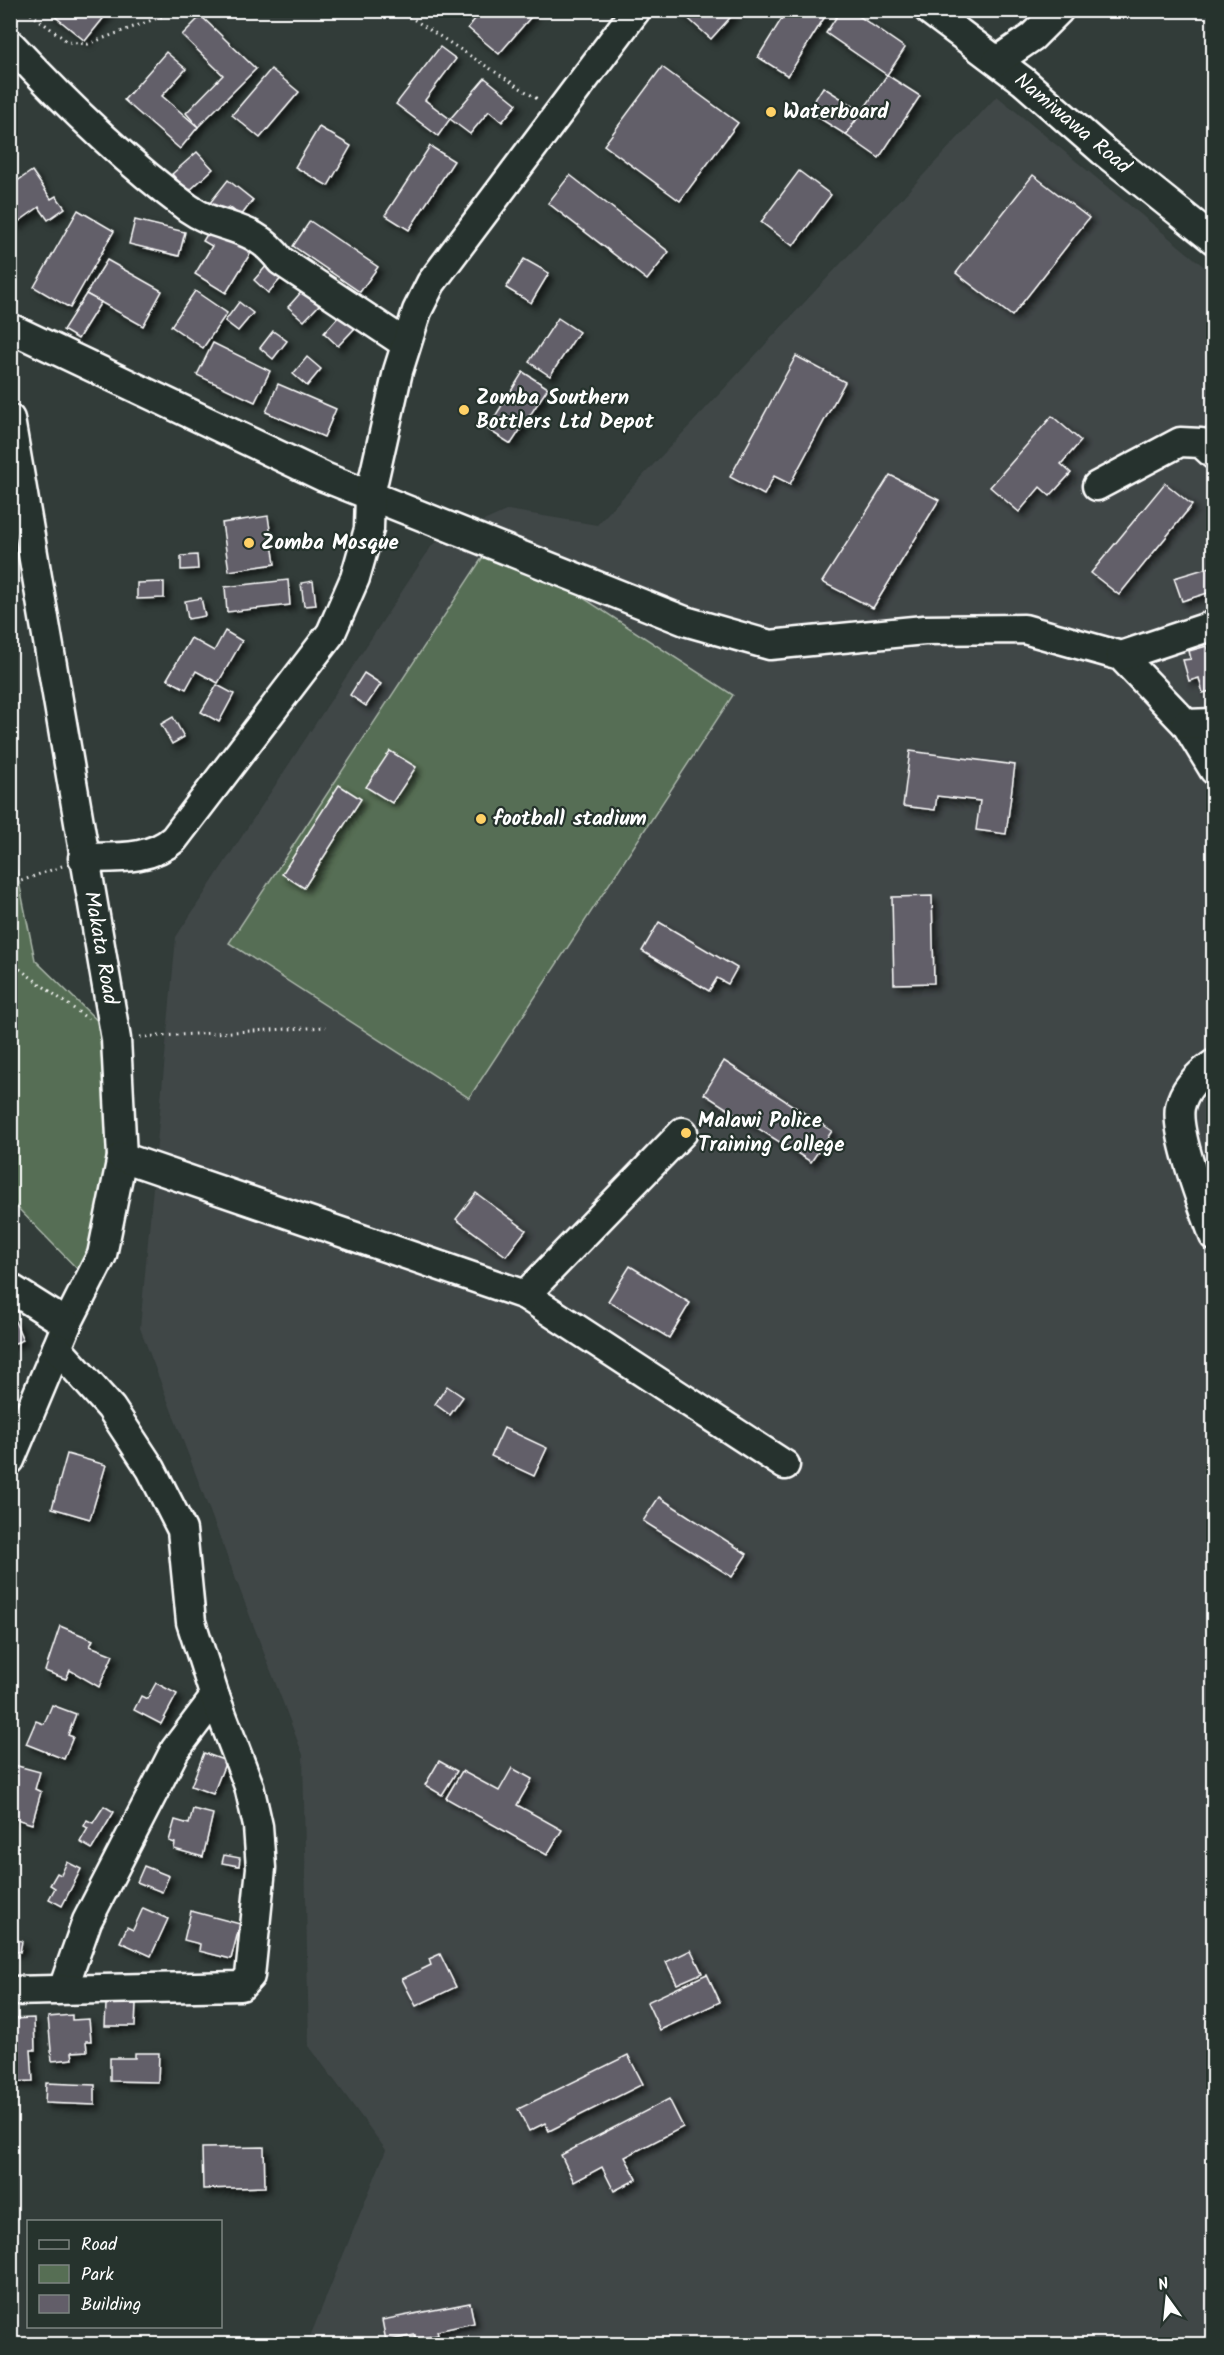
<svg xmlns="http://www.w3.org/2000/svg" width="1224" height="2355" font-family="Kalam,sans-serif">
<defs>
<filter id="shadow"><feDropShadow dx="4.5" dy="4.5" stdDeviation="3" flood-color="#0009"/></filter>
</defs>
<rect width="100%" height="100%" fill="#323c39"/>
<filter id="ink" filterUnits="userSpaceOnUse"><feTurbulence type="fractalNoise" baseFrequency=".0167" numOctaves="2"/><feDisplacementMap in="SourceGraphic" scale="12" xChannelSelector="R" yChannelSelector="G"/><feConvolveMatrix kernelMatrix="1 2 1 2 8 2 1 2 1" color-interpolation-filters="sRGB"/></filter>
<g filter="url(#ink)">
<!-- built -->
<path fill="#404647" d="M997 96 1213 274V2344H307L386 2150 309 2046 303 1755 140 1328 176 937 433 544 508 510 597 525Z"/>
<!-- green -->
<g fill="#566e54" stroke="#aab6aa" stroke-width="1.5">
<path d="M494 540 733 695 469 1098 229 943Z"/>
<path d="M10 838 35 960 116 1039 122 1157 90 1282 11 1201Z"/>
</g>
<!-- building -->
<g fill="#625e69" stroke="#fff" stroke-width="1.5" filter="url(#shadow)">
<path d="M47 10H110L85 41Z"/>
<path d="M482 10H535L536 11 499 54 468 28Z"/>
<path d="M684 10H737L711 39 682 13Z"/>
<path d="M787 10H829L788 76 758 57Z"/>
<path d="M841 10H850L905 48 887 75 826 33Z"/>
<path d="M201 16 256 69 198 127 186 113 223 75 182 35Z"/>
<path d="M440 47 456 59 425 100 450 119 438 136 396 104Z"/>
<path d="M166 52 186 69 162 96 198 127 180 149 124 100Z"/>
<path d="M662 67 738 123 680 201 604 145Z"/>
<path d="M271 69 299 92 260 138 232 115Z"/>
<path d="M887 75 920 96 879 158 846 135Z"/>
<path d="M485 78 517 104 502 122 489 111 470 134 450 119Z"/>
<path d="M823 87 861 111 846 135 808 111Z"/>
<path d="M319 127 351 146 328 186 295 167Z"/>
<path d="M430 146 454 161 409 230 385 215Z"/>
<path d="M197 152 213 169 188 192 172 174Z"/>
<path d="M32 171 51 199 56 196 65 208 48 220 39 207 14 225 10 219V186Z"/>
<path d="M799 171 831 195 793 246 761 222Z"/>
<path d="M570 175 669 252 647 280 548 203Z"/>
<path d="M1033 175 1089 218 1012 316 956 273Z"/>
<path d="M228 180 253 200 241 216 229 207 220 212 209 204Z"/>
<path d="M78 210 114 231 70 308 34 287Z"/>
<path d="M135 220 185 232 179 256 129 244Z"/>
<path d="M215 221 255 246 226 293 195 274 212 246 203 241Z"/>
<path d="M310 221 378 267 360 292 293 246Z"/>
<path d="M524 259 549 273 531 303 506 288Z"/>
<path d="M107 260 162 291 143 326 86 294Z"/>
<path d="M269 263 284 275 268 293 254 280Z"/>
<path d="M304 289 320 304 304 321 288 307Z"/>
<path d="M195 291 227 313 203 348 171 326Z"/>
<path d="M86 294 101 302 78 339 63 330Z"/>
<path d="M239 302 253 313 238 331 225 321Z"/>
<path d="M340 315 355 328 338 346 324 333Z"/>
<path d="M558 318 579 332 550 376 529 362Z"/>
<path d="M273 331 287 341 273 359 260 348Z"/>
<path d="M213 343 270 371 255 402 197 375Z"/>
<path d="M796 356 845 382 790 484 774 476 764 495 730 477Z"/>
<path d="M307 357 321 369 307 386 293 374Z"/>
<path d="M523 372 548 388 511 444 487 429Z"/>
<path d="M278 384 336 409 324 437 266 412Z"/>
<path d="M1052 416 1081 441 1061 464 1071 473 1050 496 1040 487 1019 512 990 487Z"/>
<path d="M890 475 939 500 873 608 822 582Z"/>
<path d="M1165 483 1192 505 1119 595 1091 573Z"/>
<path d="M268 516 275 564 229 571 222 523Z"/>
<path d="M197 555 198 569 181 570V556Z"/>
<path d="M1214 566V591L1182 601 1174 578Z"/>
<path d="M288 580 290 605 227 612 225 587Z"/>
<path d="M313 581 316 605 304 606 301 583Z"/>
<path d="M164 582V598L137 599V583Z"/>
<path d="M201 598 205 616 188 619 185 601Z"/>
<path d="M225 631 242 641 218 683 196 671 186 689 167 679 191 638 214 651Z"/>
<path d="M1207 646 1210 655 1214 654V690L1203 693 1199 678 1189 681 1183 660 1191 659 1189 651Z"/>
<path d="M364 673 381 684 366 706 350 695Z"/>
<path d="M217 685 234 694 219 722 201 712Z"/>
<path d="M173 717 184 737 172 744 161 724Z"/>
<path d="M390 751 416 767 392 803 366 787Z"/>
<path d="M910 751 1015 765 1006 834 976 830 980 801 937 796 935 810 903 806Z"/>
<path d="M339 785 361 799 304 888 282 874Z"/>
<path d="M932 896 934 983 894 984 892 897Z"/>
<path d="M659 922 737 968 728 984 717 978 709 991 642 951Z"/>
<path d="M724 1061 832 1131 811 1162 704 1094Z"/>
<path d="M476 1193 526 1230 506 1256 456 1219Z"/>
<path d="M630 1266 690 1303 669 1338 608 1301Z"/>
<path d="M14 1319 23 1340 10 1345V1321Z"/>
<path d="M447 1386 463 1397 450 1415 435 1404Z"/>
<path d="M504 1428 547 1448 534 1476 491 1456Z"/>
<path d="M67 1454 106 1465 90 1519 52 1508Z"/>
<path d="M659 1497 747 1554 732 1577 643 1521Z"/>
<path d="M60 1626 93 1640 90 1646 113 1655 99 1687 70 1670 66 1679 45 1671Z"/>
<path d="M156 1683 177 1694 161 1724 134 1710 141 1696 147 1699Z"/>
<path d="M52 1705 76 1714 68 1735 73 1737 64 1759 26 1744 36 1721 44 1724Z"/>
<path d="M204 1753 226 1761 213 1794 191 1786Z"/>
<path d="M439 1761 457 1771 442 1795 425 1785Z"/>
<path d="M14 1765 40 1772 35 1789 41 1792 32 1824 10 1817V1777Z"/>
<path d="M512 1768 532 1779 517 1805 562 1830 547 1855 446 1798 462 1771 499 1791Z"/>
<path d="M104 1806 114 1812 92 1849 80 1842 88 1828 84 1826 87 1820 93 1823Z"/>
<path d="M193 1809 213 1814 203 1857 174 1849 175 1843 169 1841 175 1820 189 1824Z"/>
<path d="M224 1855 240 1858 239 1866 222 1863Z"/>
<path d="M67 1862 81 1869 62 1906 49 1899 55 1888 50 1885 57 1873 61 1875Z"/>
<path d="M144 1866 169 1876 162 1892 137 1882Z"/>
<path d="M143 1908 168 1919 151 1956 120 1942 127 1927 133 1930Z"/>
<path d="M191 1911 240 1924 231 1959 199 1951 200 1944 184 1940Z"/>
<path d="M10 1939 22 1941 20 1952 10 1951Z"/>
<path d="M691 1950 702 1973 677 1984 666 1962Z"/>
<path d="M440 1954 456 1987 416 2006 402 1979 431 1965 429 1959Z"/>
<path d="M707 1974 720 2002 660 2030 647 2002Z"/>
<path d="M106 2004H136L135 2026H105Z"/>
<path d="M72 2015V2020L89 2019 91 2041H86L87 2051 72 2052 73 2059 52 2061 48 2017Z"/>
<path d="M34 2018 35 2050H31L33 2081 10 2082V2019Z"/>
<path d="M135 2053H159L158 2082 110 2081V2058H135Z"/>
<path d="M628 2055 643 2084 549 2131 545 2123 529 2131 518 2109Z"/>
<path d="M46 2083 95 2085V2105L45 2103Z"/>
<path d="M669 2099 683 2127 625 2157 637 2179 614 2191 602 2167 574 2182 561 2155Z"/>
<path d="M264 2147 265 2187 203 2189 202 2148Z"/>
<path d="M470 2303 474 2323 437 2331 438 2335 416 2339 415 2335 386 2341 382 2320Z"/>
</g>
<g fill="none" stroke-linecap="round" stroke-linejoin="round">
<defs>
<g id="minor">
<path d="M929 10 1023 81 1103 151 1214 240"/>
<path d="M10 44C65 103 123 160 188 208 222 232 251 221 281 261L406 344"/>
<path d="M997 61 1032 37 1059 10"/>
<path d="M10 328 324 477 685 621 770 645 924 630 1024 629 1121 656 1186 724 1214 770"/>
<path d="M10 419 116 1039 122 1157 102 1255 67 1324 10 1460"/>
<path d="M1097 486 1180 442 1201 443 1214 455"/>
<path d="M1121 656 1214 625"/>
<path d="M1186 724 1214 723"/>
<path d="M83 858C114 857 149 861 174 839L331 633 355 578 369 529 370 495 398 371 417 311 431 283 636 10"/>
<path d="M1214 1064C1199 1074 1184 1089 1180 1107 1175 1134 1204 1208 1214 1236"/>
<path d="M122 1157 525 1295 785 1465"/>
<path d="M10 1288 67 1324"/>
<path d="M525 1295 683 1132"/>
<path d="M63 1989 87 1921 175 1750 215 1697"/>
<path d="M10 1991 241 1986 250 1976 261 1868 258 1826 249 1786 215 1697 191 1622 182 1530 151 1469 111 1408 57 1348"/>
</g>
</defs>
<!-- minor casing -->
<use href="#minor" stroke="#fff" stroke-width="33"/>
<!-- path -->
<g stroke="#fff" stroke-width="3" stroke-dasharray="1.5 4.5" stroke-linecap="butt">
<path d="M26 10 68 42 88 44 179 10"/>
<path d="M399 10 539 100"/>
<path d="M10 885 62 866"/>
<path d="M10 962 88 1019"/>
<path d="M140 1037 326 1027"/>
</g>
<!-- minor -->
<use href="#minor" stroke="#26332d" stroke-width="28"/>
</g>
</g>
<!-- markers -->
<g fill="#ffd166" stroke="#26332d" stroke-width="2">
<circle cx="771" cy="112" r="6"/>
<circle cx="464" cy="410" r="6"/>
<circle cx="249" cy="543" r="6"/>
<circle cx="481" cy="819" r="6"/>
<circle cx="686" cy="1133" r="6"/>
</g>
<g text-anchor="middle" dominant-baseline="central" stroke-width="4.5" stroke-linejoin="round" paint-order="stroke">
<!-- poi labels -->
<g font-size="21" font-weight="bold" fill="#fff" stroke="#26332d" text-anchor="start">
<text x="783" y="112">Waterboard</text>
<text x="476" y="398">Zomba Southern<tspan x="476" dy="24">Bottlers Ltd Depot</tspan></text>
<text x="261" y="543">Zomba Mosque</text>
<text x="493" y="819">football stadium</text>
<text x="698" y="1121">Malawi Police<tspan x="698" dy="24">Training College</tspan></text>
</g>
<!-- street labels -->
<g font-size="21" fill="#fff" stroke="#26332d">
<text transform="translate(1072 124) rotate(40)">Namiwawa Road</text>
<text transform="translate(100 948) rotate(80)">Makata Road</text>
</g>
</g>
<!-- margin -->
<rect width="1224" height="2355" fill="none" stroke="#26332d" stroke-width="36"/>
<rect x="18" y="18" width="1188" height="2319" fill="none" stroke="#fff" stroke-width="2" filter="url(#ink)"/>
<!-- legend -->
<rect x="27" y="2220" width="195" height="108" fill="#26332d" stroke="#7d8581" stroke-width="1.5"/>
<rect x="39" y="2240" width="30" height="9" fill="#26332d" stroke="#7d8581" stroke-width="1.5"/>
<text x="81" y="2250" font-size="18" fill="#ffffff">Road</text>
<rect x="39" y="2265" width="30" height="18" fill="#566e54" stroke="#7d8581" stroke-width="1.5"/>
<text x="81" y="2280" font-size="18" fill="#ffffff">Park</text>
<rect x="39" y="2295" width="30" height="18" fill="#625e69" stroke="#7d8581" stroke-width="1.5"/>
<text x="81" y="2310" font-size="18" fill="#ffffff">Building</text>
<!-- north arrow -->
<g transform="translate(1167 2298) rotate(345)" stroke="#26332d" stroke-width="4.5" paint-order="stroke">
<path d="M0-4.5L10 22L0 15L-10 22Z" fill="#ffffff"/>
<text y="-9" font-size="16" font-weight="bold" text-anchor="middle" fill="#ffffff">N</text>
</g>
</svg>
